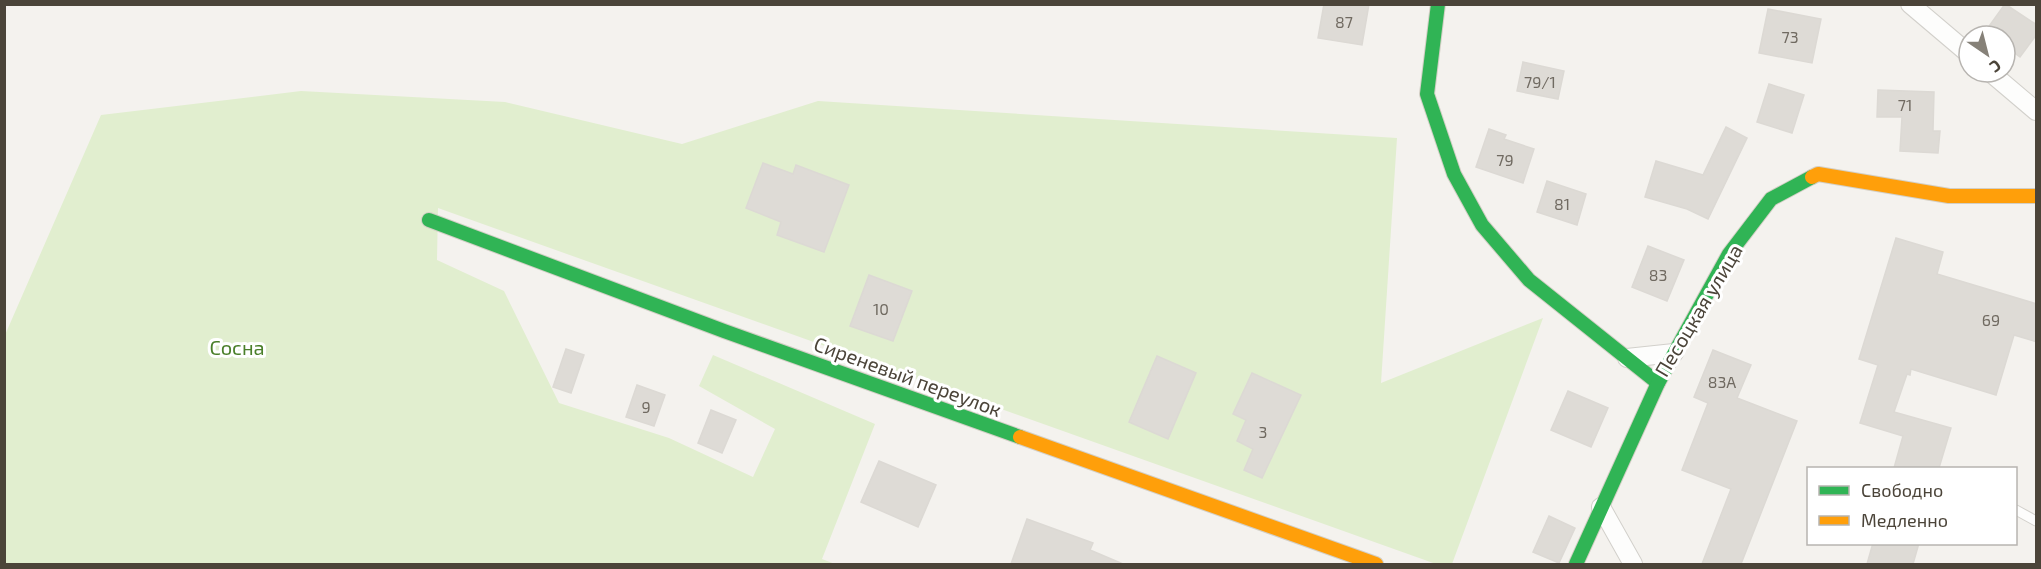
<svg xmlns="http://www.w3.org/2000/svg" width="2041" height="569" font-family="'Exo 2',sans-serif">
<rect width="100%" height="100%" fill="#f4f2ee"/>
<!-- green -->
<path fill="#e1eecf" d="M301 91 505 102 682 144 818 101 1397 138 1381 383 1543 318 1452 564H1436L438 208 437 260 504 291 559 403 669 438 753 477 775 429 699 386 713 355 875 424 822 559 835 564H5V335L101 115Z"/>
<!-- building -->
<g fill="#dedbd6" stroke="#dcd9d4" stroke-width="1.5">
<path d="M1324 4H1369L1362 45 1318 38Z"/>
<path d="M2005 4 2037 25V34L2020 57 2005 46V36H1982Z"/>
<path d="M1768 9 1821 19 1812 63 1759 53Z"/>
<path d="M1523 62 1564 71 1558 99 1517 91Z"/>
<path d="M1769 84 1804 95 1792 133 1757 122Z"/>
<path d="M1878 90 1934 92 1933 131H1940L1938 153 1900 151 1902 117H1877Z"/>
<path d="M1726 127 1747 138 1708 219 1687 209 1645 197 1656 161 1703 175Z"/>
<path d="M1489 129 1506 135 1504 139 1534 149 1523 183 1476 167Z"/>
<path d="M763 163 793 174 796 165 849 185 824 252 777 235 781 222 746 208Z"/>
<path d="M1547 181 1586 194 1577 225 1537 212Z"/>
<path d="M1896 238 1943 252 1937 274 2037 304V342L2014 335 1996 395 1911 369 1910 375 1907 374 1894 412 1951 428 1939 468H1894L1903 436 1860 423 1878 365 1859 359Z"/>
<path d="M1648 246 1684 260 1667 301 1632 287Z"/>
<path d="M869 275 912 291 893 341 850 326Z"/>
<path d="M566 349 584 355 571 393 553 387Z"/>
<path d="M1713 350 1751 365 1737 398 1797 421 1741 564H1702L1731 489 1682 470 1708 403 1694 397Z"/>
<path d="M1157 356 1196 373 1168 439 1129 422Z"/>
<path d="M1252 373 1301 395 1262 478 1244 470 1253 449 1237 441 1246 420 1233 414Z"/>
<path d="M637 385 665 395 654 426 626 417Z"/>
<path d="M1568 391 1608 408 1591 447 1551 430Z"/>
<path d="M711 410 736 420 722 453 698 443Z"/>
<path d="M879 461 936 485 918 527 861 502Z"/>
<path d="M1549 516 1575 528 1559 563 1533 552Z"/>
<path d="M1027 519 1093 543 1090 550 1123 564H1011Z"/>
<path d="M1873 543H1919L1913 564H1867Z"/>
</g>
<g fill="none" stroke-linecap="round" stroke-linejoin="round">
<defs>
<path id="lane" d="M2016 510 2036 521"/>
<g id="street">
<path d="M1910 4 1969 54"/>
<path d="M1990 72 2036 111"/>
<path d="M1627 358 1674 353"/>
<path d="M1601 507 1633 564"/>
</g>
<g id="fast">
<path d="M1438 4 1427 94 1454 174 1482 225 1529 280 1658 383"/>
<path d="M429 220 724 331 1020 437"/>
<path d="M1576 564 1658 383 1729 254 1771 199 1812 177"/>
</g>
<g id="slow">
<path d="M1812 177 1818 174 1949 196H2036"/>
<path d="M1020 437 1376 564"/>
</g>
</defs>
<!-- lane casing -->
<use href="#lane" stroke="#d2d0cb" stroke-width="11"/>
<!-- street casing -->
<use href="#street" stroke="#d2d0cb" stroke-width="20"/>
<!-- fast casing -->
<use href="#fast" stroke="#d3cfc5" stroke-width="16"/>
<!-- slow casing -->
<use href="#slow" stroke="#d3cfc5" stroke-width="16"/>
<!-- lane -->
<use href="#lane" stroke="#fdfdfc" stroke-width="9"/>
<!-- street -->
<use href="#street" stroke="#fdfdfc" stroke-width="18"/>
<!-- fast -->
<use href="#fast" stroke="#30b455" stroke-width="14"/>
<!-- slow -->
<use href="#slow" stroke="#ff9f0a" stroke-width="14"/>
</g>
<g text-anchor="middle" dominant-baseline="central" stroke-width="6" stroke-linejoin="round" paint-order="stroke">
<!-- number labels -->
<g font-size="16" fill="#706a61">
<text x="1344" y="21">87</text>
<text x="1790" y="36">73</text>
<text x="1540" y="81">79/1</text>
<text x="1905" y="104">71</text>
<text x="1505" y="159">79</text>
<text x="1562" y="203">81</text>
<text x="1658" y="274">83</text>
<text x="881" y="308">10</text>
<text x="1991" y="319">69</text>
<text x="1722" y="381">83А</text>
<text x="646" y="406">9</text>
<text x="1263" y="431">3</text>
</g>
<!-- street labels -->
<g font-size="20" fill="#4b4439" stroke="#fff">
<text transform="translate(1698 310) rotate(-59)">Песоцкая улица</text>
<text transform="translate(908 376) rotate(20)">Сиреневый переулок</text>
</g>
<!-- park labels -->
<g font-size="20" fill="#4a7f2a" stroke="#fff">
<text x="237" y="347">Сосна</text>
</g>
</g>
<!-- border -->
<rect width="2041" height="569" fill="none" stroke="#4b4439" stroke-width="12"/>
<!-- legend -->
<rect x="1807" y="467" width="210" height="78" fill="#ffffff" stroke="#b7b4b0" stroke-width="1.5"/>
<rect x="1819" y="486" width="30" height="9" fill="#30b455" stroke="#b7b4b0" stroke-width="1.5"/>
<text x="1861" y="497" font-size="18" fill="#4b4439">Свободно</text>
<rect x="1819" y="516" width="30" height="9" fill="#ff9f0a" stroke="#b7b4b0" stroke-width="1.5"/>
<text x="1861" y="527" font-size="18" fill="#4b4439">Медленно</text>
<!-- north arrow -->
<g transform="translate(1987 54) rotate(145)"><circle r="28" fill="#ffffff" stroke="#b7b4b0" stroke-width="1.5"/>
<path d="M0-4.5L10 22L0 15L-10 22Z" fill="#868178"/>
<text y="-9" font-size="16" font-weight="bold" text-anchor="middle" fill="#4b4439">С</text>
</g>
</svg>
